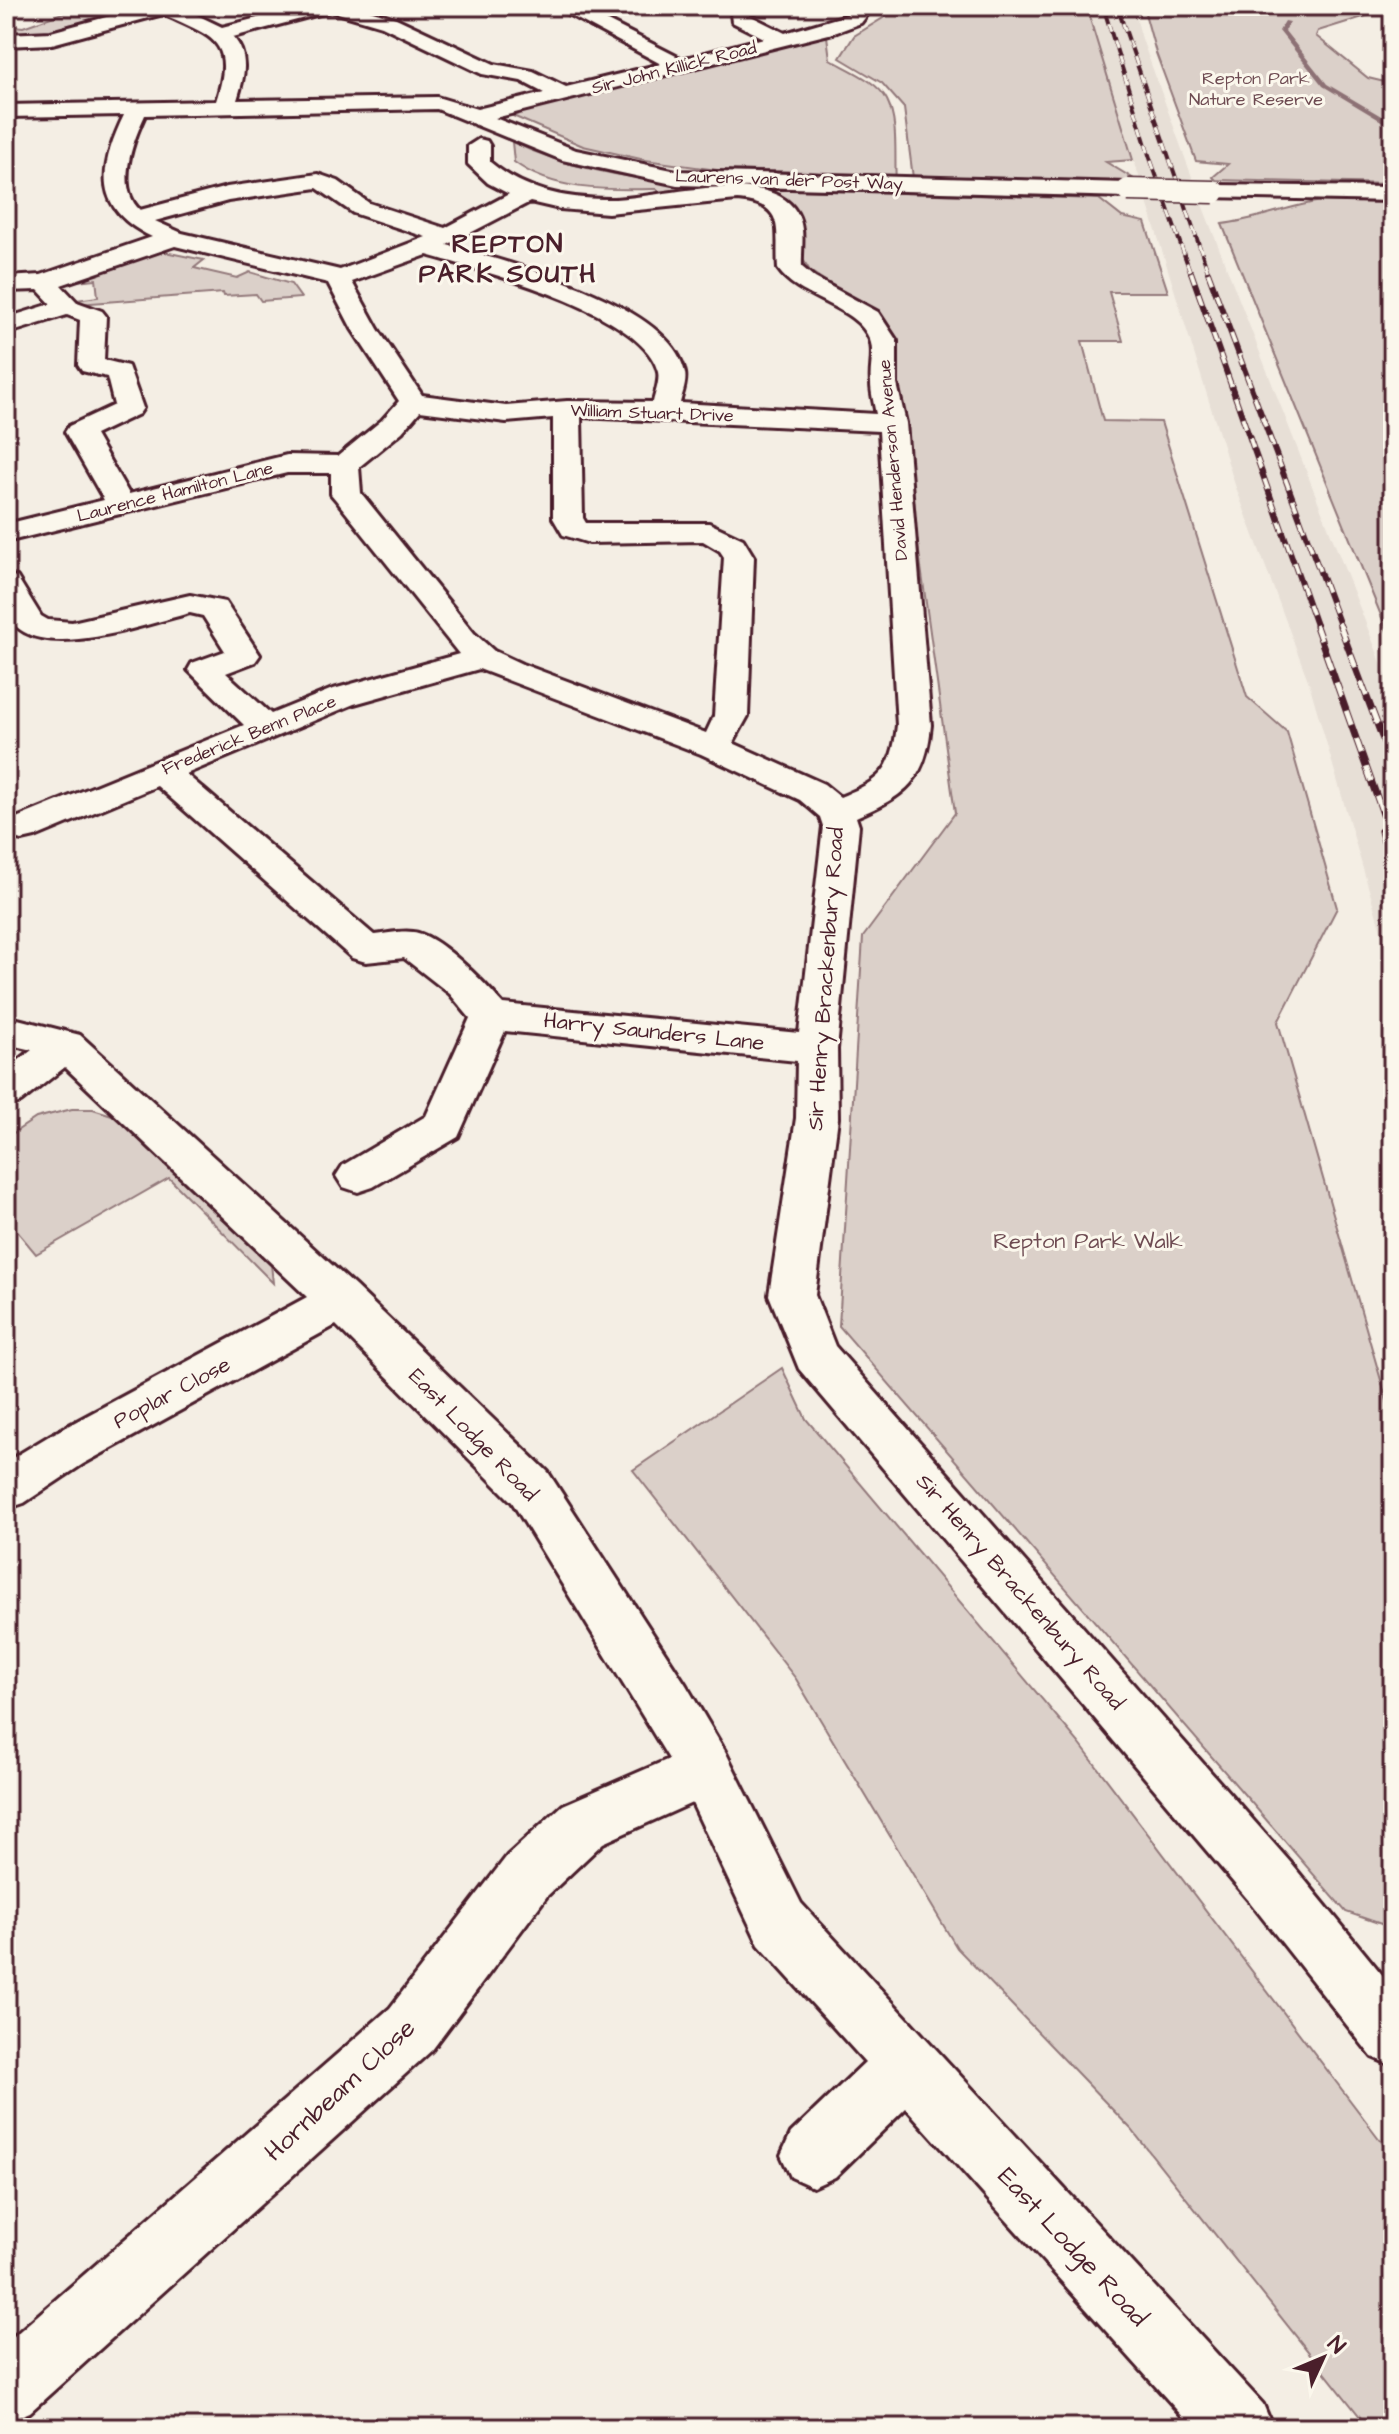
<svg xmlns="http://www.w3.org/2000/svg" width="1399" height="2434" font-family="'Architects Daughter',sans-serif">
<rect width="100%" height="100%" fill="#f4eee4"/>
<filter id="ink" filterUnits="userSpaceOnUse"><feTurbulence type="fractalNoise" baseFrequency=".0125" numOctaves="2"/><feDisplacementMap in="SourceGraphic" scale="16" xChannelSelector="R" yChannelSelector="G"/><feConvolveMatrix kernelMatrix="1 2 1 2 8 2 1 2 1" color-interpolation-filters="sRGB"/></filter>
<g filter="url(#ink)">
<!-- built -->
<path fill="#e7dfd6" d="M1086 6H1133L1142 39 1201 202 1393 693V972L1309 683 1235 485Z"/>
<!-- green -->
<g fill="#dbd0c9" stroke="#92787a" stroke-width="2">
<path d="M82 6H143L145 8 69 25 51 34 6 37V25L23 27Z"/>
<path d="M888 6H1086L1133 160 1106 162 1139 182 913 178 904 108 882 83 840 58 854 36 883 18Z"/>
<path d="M1143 6H1383L1384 9 1379 12 1318 31 1316 36 1368 78 1393 84V184L1216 180 1213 177 1228 164 1196 161 1156 53Z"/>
<path d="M827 36 830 59C847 69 878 81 887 100 899 124 894 156 896 182L811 172 717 170 645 160 583 146 508 114Z"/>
<path d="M512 142C567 168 625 177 686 185L662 197 657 189C609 190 554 192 514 162Z"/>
<path d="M767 189 1099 199 1122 217 1145 222 1168 292H1109L1123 341H1082L1103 421 1161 422 1247 697 1287 732 1337 908 1278 1022 1393 1422V1928L1346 1912 839 1326 863 937 955 813 891 350 869 310 810 271 795 246 803 242 799 221Z"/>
<path d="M1322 201 1393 203V645L1222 224C1257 220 1287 206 1322 201Z"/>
<path d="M160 251 204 260 194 268 237 278 250 272 291 284 301 298 261 301 256 294 224 296 223 293 78 304 76 300 98 297 96 279 76 281 73 276Z"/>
<path d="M72 1109H93L112 1115 170 1164 271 1264 273 1283 169 1178 36 1254 6 1218V1138L36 1118Z"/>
<path d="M782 1368 806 1419 1079 1743 1393 2157V2428H1369L1132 2130 957 1948 796 1679 633 1470Z"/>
</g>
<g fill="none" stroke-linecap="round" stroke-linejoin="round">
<!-- stream -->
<g fill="#8d7174" fill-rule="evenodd">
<path d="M1310 6H1318L1308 12H1304V10Z"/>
<path d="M1285 21 1290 22 1285 31 1327 84 1393 123V128L1323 86 1279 31Z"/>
</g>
<defs>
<g id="minor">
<path d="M147 6H178L222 27 304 6H356L396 18 494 64 533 71 566 87 661 64 553 6H578L682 59 764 38 732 22 730 6H750L749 15 785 33 847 15 854 6H874L861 23 837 32 495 118 576 150 677 171 1128 183 1136 185 1140 190 1136 195 1128 197 677 185 562 160 437 109 145 115C133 141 115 187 140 210L227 187 318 174 338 181 369 203 445 228 509 194 488 183 468 164V146L479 139 487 141 490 146V162C525 191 566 199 610 199 657 199 769 164 797 213 806 229 801 249 802 267L815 278 878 312 897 341V384L906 423 931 725C926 781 905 796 856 817L859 826 837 1049 838 1118 815 1295 835 1346 1290 1862 1393 1988V2066L1372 2057 1250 1902 799 1369 769 1295 796 1118 797 1061 505 1031 458 1137 373 1187 358 1192 343 1187 336 1176 343 1165 426 1116 470 1018 450 994 404 958 366 962 352 958 157 786 35 837 22 840 9 837 6 832 9 821 244 725 188 670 192 663 225 651 203 616 190 613C148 623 28 669 7 612 3 601 6 586 6 575L17 577 41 616 48 620 72 622 190 595 225 602 260 655 255 662 226 673 271 714 330 690 459 654 336 500 331 494V473H287L6 542V524L104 500 65 432 69 426 114 405 107 377 82 371 78 365 80 320 67 315 6 334V318L51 304 38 290 6 291V277L41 275 152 237C93 209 98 169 124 115L6 117V105L216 101C236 39 212 37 163 14L52 44 6 46V34L51 32ZM331 11 382 26 482 74 521 81 544 93 477 109 437 97 237 100C244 78 250 56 233 37ZM317 188 353 213 426 237 340 270 182 233 155 221 228 201ZM737 200C788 204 775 230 778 269 799 300 858 306 870 340 875 352 869 370 871 383 871 393 874 404 876 414L680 403C682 394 687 383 685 373 672 303 506 262 447 245L530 202 560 209 608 213ZM175 246 328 283 352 329 399 401 382 420 338 456 287 455 129 494 95 435 139 414 143 408 128 366 104 360 106 316 102 311 77 302 61 285ZM427 255C480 270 644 312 658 372 660 381 655 393 653 402L567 401 506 406 422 395 378 329 352 282ZM420 411 506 422 553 418V518L563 535 589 543 703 541 720 551 724 557 714 716 706 733 522 664 494 651 474 633 361 493 359 467 402 432ZM581 417 879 431 897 725C892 771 881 780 840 797L824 784 733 743 748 716 754 557 743 539 709 523H586L583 518ZM479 669 701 754 800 800 820 817 823 826 799 1033 503 1004C486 984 438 934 413 932 401 930 386 934 374 935L186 774 354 704Z"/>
<path d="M1214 185 1393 187V201L1206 197 1202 192 1206 187Z"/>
<path d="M6 1016 80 1035 355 1286 548 1472 686 1685 725 1751 801 1903 1263 2404 1273 2428H1193L906 2108 835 2177 813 2187 791 2177 781 2155 791 2133 865 2062 759 1945 692 1803 603 1843 547 1896 432 2050 30 2412 6 2422V2343L390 2008 507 1856 563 1805 669 1759 512 1502 336 1325 83 1464 24 1503 6 1509V1462L49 1436 307 1297 65 1067 21 1102 6 1107V1070L32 1050 6 1044Z"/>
</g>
</defs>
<!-- minor casing -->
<use href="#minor" stroke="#4a1f2b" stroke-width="6"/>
<!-- minor -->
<use href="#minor" fill="#fbf7ec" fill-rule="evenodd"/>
<defs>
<g id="rail-far2">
<path d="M1103 6 1149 155 1191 274"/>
<path d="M1117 6 1209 274"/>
</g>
<g id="rail-far1">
<path d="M1191 272 1317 628"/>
<path d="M1208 272 1341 628"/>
</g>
<g id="rail">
<path d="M1316 626 1393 842"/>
<path d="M1340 626 1393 766"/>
<path d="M1381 831 1393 873"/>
</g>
</defs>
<!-- rail-far2 casing -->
<use href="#rail-far2" stroke="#4a1f2b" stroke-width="4"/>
<!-- rail-far1 casing -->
<use href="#rail-far1" stroke="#4a1f2b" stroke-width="6"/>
<!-- rail casing -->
<use href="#rail" stroke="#4a1f2b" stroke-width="7"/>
<!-- rail-far2 -->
<use href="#rail-far2" stroke="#fbf7ec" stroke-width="3" stroke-dasharray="9" stroke-linecap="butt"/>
<!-- rail-far1 -->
<use href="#rail-far1" stroke="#fbf7ec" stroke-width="4" stroke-dasharray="11" stroke-linecap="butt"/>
<!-- rail -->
<use href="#rail" stroke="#fbf7ec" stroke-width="5" stroke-dasharray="15" stroke-linecap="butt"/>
<defs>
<path id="minor-bridge" d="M1128 190 1214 192"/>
</defs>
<!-- minor-bridge casing -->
<use href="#minor-bridge" stroke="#4a1f2b" stroke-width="25" stroke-linecap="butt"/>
<!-- minor-bridge -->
<use href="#minor-bridge" stroke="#fbf7ec" stroke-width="22"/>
</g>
</g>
<g text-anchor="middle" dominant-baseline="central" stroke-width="6" stroke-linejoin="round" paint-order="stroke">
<!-- far-street labels -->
<g font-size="18" fill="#4a1f2b" stroke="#fbf7ec">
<text transform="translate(674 68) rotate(-14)">Sir John Killick Road</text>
<text transform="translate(789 180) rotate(2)">Laurens van der Post Way</text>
<text transform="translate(652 413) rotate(2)">William Stuart Drive</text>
<text transform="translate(893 460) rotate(-95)">David Henderson Avenue</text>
<text transform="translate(175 492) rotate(-14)">Laurence Hamilton Lane</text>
<text transform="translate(249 735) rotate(-22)">Frederick Benn Place</text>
</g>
<!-- far-park labels -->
<g font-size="18" fill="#6e4b52" stroke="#fbf7ec">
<text x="1256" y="78">Repton Park<tspan x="1256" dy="21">Nature Reserve</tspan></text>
</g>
<!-- street labels -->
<g font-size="22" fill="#4a1f2b" stroke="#fbf7ec">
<text transform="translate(826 979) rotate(-86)">Sir Henry Brackenbury Road</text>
<text transform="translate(654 1032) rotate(6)">Harry Saunders Lane</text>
<text transform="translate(172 1393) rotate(-28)">Poplar Close</text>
<text transform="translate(473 1435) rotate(46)">East Lodge Road</text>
<text transform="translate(1020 1592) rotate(49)">Sir Henry Brackenbury Road</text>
</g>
<!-- park labels -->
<g font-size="22" fill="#6e4b52" stroke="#fbf7ec">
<text x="1088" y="1241">Repton Park Walk</text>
</g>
<!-- far-district labels -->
<g font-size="26" font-weight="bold" letter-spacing="2" fill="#4a1f2b" stroke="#fbf7ec">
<text x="508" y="244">REPTON<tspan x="508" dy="30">PARK SOUTH</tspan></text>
</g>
<!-- near-street labels -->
<g font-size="26" fill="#4a1f2b" stroke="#fbf7ec">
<text transform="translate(340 2090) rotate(-43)">Hornbeam Close</text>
<text transform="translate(1073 2247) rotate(47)">East Lodge Road</text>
</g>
</g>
<!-- margin -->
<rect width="1399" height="2434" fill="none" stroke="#fbf7ec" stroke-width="32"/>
<rect x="16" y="16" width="1367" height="2402" fill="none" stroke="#4a1f2b" stroke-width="3" filter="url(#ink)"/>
<!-- north arrow -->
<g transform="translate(1323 2358) rotate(46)" stroke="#fbf7ec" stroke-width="6" paint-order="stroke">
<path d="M0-6L14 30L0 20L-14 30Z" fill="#4a1f2b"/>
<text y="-12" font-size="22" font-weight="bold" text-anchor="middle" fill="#4a1f2b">N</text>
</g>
</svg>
